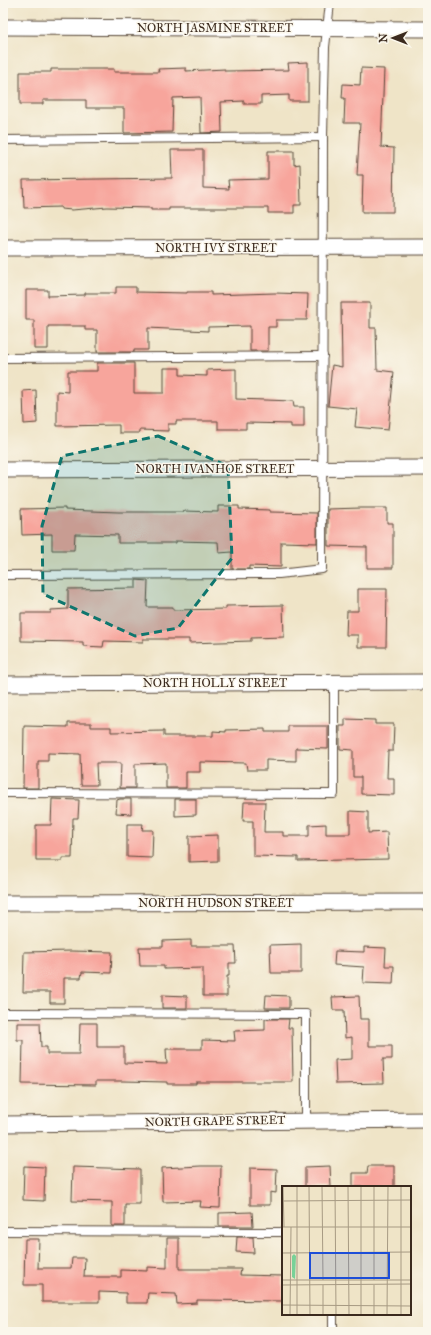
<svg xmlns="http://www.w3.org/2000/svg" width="431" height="1335" font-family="'IM FELL Great Primer',serif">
<rect width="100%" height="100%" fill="#fbf7ec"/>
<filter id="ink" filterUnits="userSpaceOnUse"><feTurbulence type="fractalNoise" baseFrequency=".025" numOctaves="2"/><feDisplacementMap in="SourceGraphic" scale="8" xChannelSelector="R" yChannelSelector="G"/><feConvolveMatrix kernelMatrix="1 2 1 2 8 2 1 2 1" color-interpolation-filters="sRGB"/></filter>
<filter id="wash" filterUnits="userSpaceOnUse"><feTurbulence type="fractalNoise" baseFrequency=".012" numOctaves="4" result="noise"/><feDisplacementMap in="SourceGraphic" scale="16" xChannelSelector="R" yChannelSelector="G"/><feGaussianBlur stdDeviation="0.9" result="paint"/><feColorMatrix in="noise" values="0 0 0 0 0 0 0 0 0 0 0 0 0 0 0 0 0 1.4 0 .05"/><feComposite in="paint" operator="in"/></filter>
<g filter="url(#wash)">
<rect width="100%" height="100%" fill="#efe4c7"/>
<g id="blocks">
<!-- building -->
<g fill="#f7a59c">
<path d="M308 62V101H289V95L261 96V104H244V101L221 102 222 132 201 133 200 97 173 98 172 132 124 133V108H86V100H43V104H20V72H51V69H114V72H159L158 69 186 68V71L225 69V71L289 70 288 63Z"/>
<path d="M361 68 384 69 381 147 394 148 393 212H362L363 175H357L360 123H344L345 98H342L343 84 360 85Z"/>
<path d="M171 150H203V188L229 189 228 180 268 179V151H294V165L300 164 301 205H294V213H268V208H169V210H151V208L107 207 72 210 61 209V207L24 208 23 180 172 178Z"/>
<path d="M116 287H136V292L187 293V292H211V295L275 293 308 294 307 320H276V327H268V351H250V326L208 327V331L148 328V350H134V352H97V330H85V326H48V349H34V320H26V290H48V296L85 295V293H116Z"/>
<path d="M341 303H370V328H376L377 370 394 372 388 430 355 427 357 409 328 406 332 365 342 367Z"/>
<path d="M97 363H134V393H164V368H180V375L207 376V370L236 369V399L293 401 294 407H304V427H291V424L246 423V429H218V421H176V424H168V431L139 430V433H119V425L57 426V391L68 392V371H97Z"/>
<path d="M36 390 37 423 24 424 23 391Z"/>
<path d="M218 506H239V509L270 510V512L317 513V543L281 542V567L249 566V569H232V552L219 553 218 542 176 541V543H118V535L75 534 74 550H52V534L22 535 21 509 65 508V510L118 512H184V511L218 512Z"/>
<path d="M361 508H387V523H393V568H367V547L328 546V509Z"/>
<path d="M136 580 148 581 147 607H173V610L226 609V606L283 605 284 637 251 638V641L189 643V639H143V642L104 641 103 647 83 646V642L21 641V613H51V610L68 609V589L136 588Z"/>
<path d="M358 589H387L386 647H358V635H346L347 611H358Z"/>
<path d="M345 719 375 720V724H394L393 751H388L387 778H394V795L361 794V777H353V750L340 749V726H345Z"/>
<path d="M68 723H91V727H111V732L164 731V736H213V731L226 732V730L265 729V732H288V726H328V749L296 748V761L266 760V770H247L246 763 200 762V772H186V788H166V763L135 764V788H120L121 763H96L97 785H81L80 754 48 753V761H38V788H23L24 726 68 727Z"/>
<path d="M52 799 79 800 78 818H73L72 858H62V861H36V825H51Z"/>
<path d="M120 799H131V814L116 813 117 800Z"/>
<path d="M175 799H196V815L175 816Z"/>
<path d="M244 802H265L264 832H283V836H309V825L326 824V834H350V811L368 812V833L387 832 388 859 298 861V857L253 856V821H243Z"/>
<path d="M127 824H143L142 830H153L152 858 127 857Z"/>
<path d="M218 835V861L189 862V836Z"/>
<path d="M191 940V946H235L236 963H229V976H227V996H203V968L164 969V966H140L139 947H163V941Z"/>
<path d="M301 944V973H271L270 945Z"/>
<path d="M364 947 386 948 385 966H394L393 984 363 983 364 967 334 965 335 951 364 952Z"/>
<path d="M71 951 112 952 111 973 82 972 81 978H64V1003H50V992H23L24 952Z"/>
<path d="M162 995 187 996V1008H162Z"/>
<path d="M266 995 289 996V1008H265Z"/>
<path d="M359 996 360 1019H369V1046H392V1059H383L384 1083 336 1084 335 1060 352 1059V1037L345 1038 344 1010H333L332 997Z"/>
<path d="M265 1019H289L288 1028H292L293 1082H196V1084H167V1082L123 1081H96V1085L22 1084 23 1040H17V1023H40L41 1047H47V1054H79L80 1023H97V1047H124V1063L167 1064 166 1049H202V1040L235 1041 234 1031 265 1030Z"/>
<path d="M24 1166 45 1167 44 1201 23 1200Z"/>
<path d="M201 1166H221L220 1208 200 1207 201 1201 163 1202 162 1168Z"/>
<path d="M330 1166 331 1187H305V1167Z"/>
<path d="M368 1166H394V1187H353V1173H367Z"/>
<path d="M73 1167 140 1169V1204H125V1226H112V1202L72 1201Z"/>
<path d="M250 1168 277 1169 276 1193 270 1192V1205H250Z"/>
<path d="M252 1212 253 1226H219V1213Z"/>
<path d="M237 1237H253L254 1253 236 1252Z"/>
<path d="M167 1238H179V1269H241L240 1275 283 1276V1301L197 1300V1303L177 1304 176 1294 148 1293 147 1303H126V1293L99 1292V1302H42V1285H24L25 1239H39L38 1268H71L72 1258H85L84 1277H121V1270L147 1271V1267L167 1268Z"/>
</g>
</g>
</g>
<g filter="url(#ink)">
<use href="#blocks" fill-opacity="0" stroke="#564637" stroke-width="1"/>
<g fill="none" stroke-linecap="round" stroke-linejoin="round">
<defs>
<g id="lane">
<path d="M3 140 323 137"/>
<path d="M3 358 323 356"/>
<path d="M3 575 279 574 322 569 323 137 325 47 330 3"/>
<path d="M3 793 334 794V682"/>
<path d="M3 1013 306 1014V1120"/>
<path d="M3 1231 283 1232"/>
<path d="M333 1332V1314"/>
</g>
<g id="street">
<path d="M3 27 428 29"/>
<path d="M3 248 428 247"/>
<path d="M3 470 428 468"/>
<path d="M3 684 428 682"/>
<path d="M3 903 428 902"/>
<path d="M3 1124 428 1120"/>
</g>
</defs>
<!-- lane casing -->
<use href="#lane" stroke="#564637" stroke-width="10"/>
<!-- street casing -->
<use href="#street" stroke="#564637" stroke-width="17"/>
<!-- lane -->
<use href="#lane" stroke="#fff" stroke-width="8"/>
<!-- street -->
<use href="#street" stroke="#fff" stroke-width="15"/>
</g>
</g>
<!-- marked area -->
<path fill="#0f766e" fill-opacity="0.2" stroke="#0f766e" stroke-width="3" stroke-dasharray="8 5" stroke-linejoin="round" d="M158 436 228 466 232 558 178 628 135 636 43 594 42 526 62 456Z"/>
<g text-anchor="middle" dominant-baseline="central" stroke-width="3" stroke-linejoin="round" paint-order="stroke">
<!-- street labels -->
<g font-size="12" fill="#3b2a1e" stroke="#fbf7ec">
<text x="215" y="28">NORTH JASMINE STREET</text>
<text x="216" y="248">NORTH IVY STREET</text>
<text x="215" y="469">NORTH IVANHOE STREET</text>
<text x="215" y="683">NORTH HOLLY STREET</text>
<text x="216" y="903">NORTH HUDSON STREET</text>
<text transform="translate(215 1121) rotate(-1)">NORTH GRAPE STREET</text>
</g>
</g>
<!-- overview -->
<g transform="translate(282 1186)">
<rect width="129" height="129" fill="#efe4c7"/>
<path d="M12 68 14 70 13 93 10 91V70Z" fill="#78d198"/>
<path fill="none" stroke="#a79a83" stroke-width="1" d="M1 0 2 41M15 0V129M27 0 28 129M40 0 41 94M53 0 54 129M66 0 67 129M119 0V129M0 15 129 14M0 41H129M0 67 129 66M0 94H129M92 94V0M0 99 129 98M0 119 129 120M8 129 9 41M41 129V99M79 129V0M92 129V99M105 129 106 0"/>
<path fill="#1d4ed8" fill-opacity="0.15" stroke="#1d4ed8" stroke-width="2" d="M28 67H107V92H28Z"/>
<rect width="129" height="129" fill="none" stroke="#3b2a1e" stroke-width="2"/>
</g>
<!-- margin -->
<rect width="431" height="1335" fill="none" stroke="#fbf7ec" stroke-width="16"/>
<!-- north arrow -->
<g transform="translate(393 38) rotate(270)" stroke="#fbf7ec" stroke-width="3" paint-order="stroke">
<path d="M0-3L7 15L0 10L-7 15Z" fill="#3b2a1e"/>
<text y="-6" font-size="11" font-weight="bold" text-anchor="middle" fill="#3b2a1e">N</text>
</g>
</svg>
